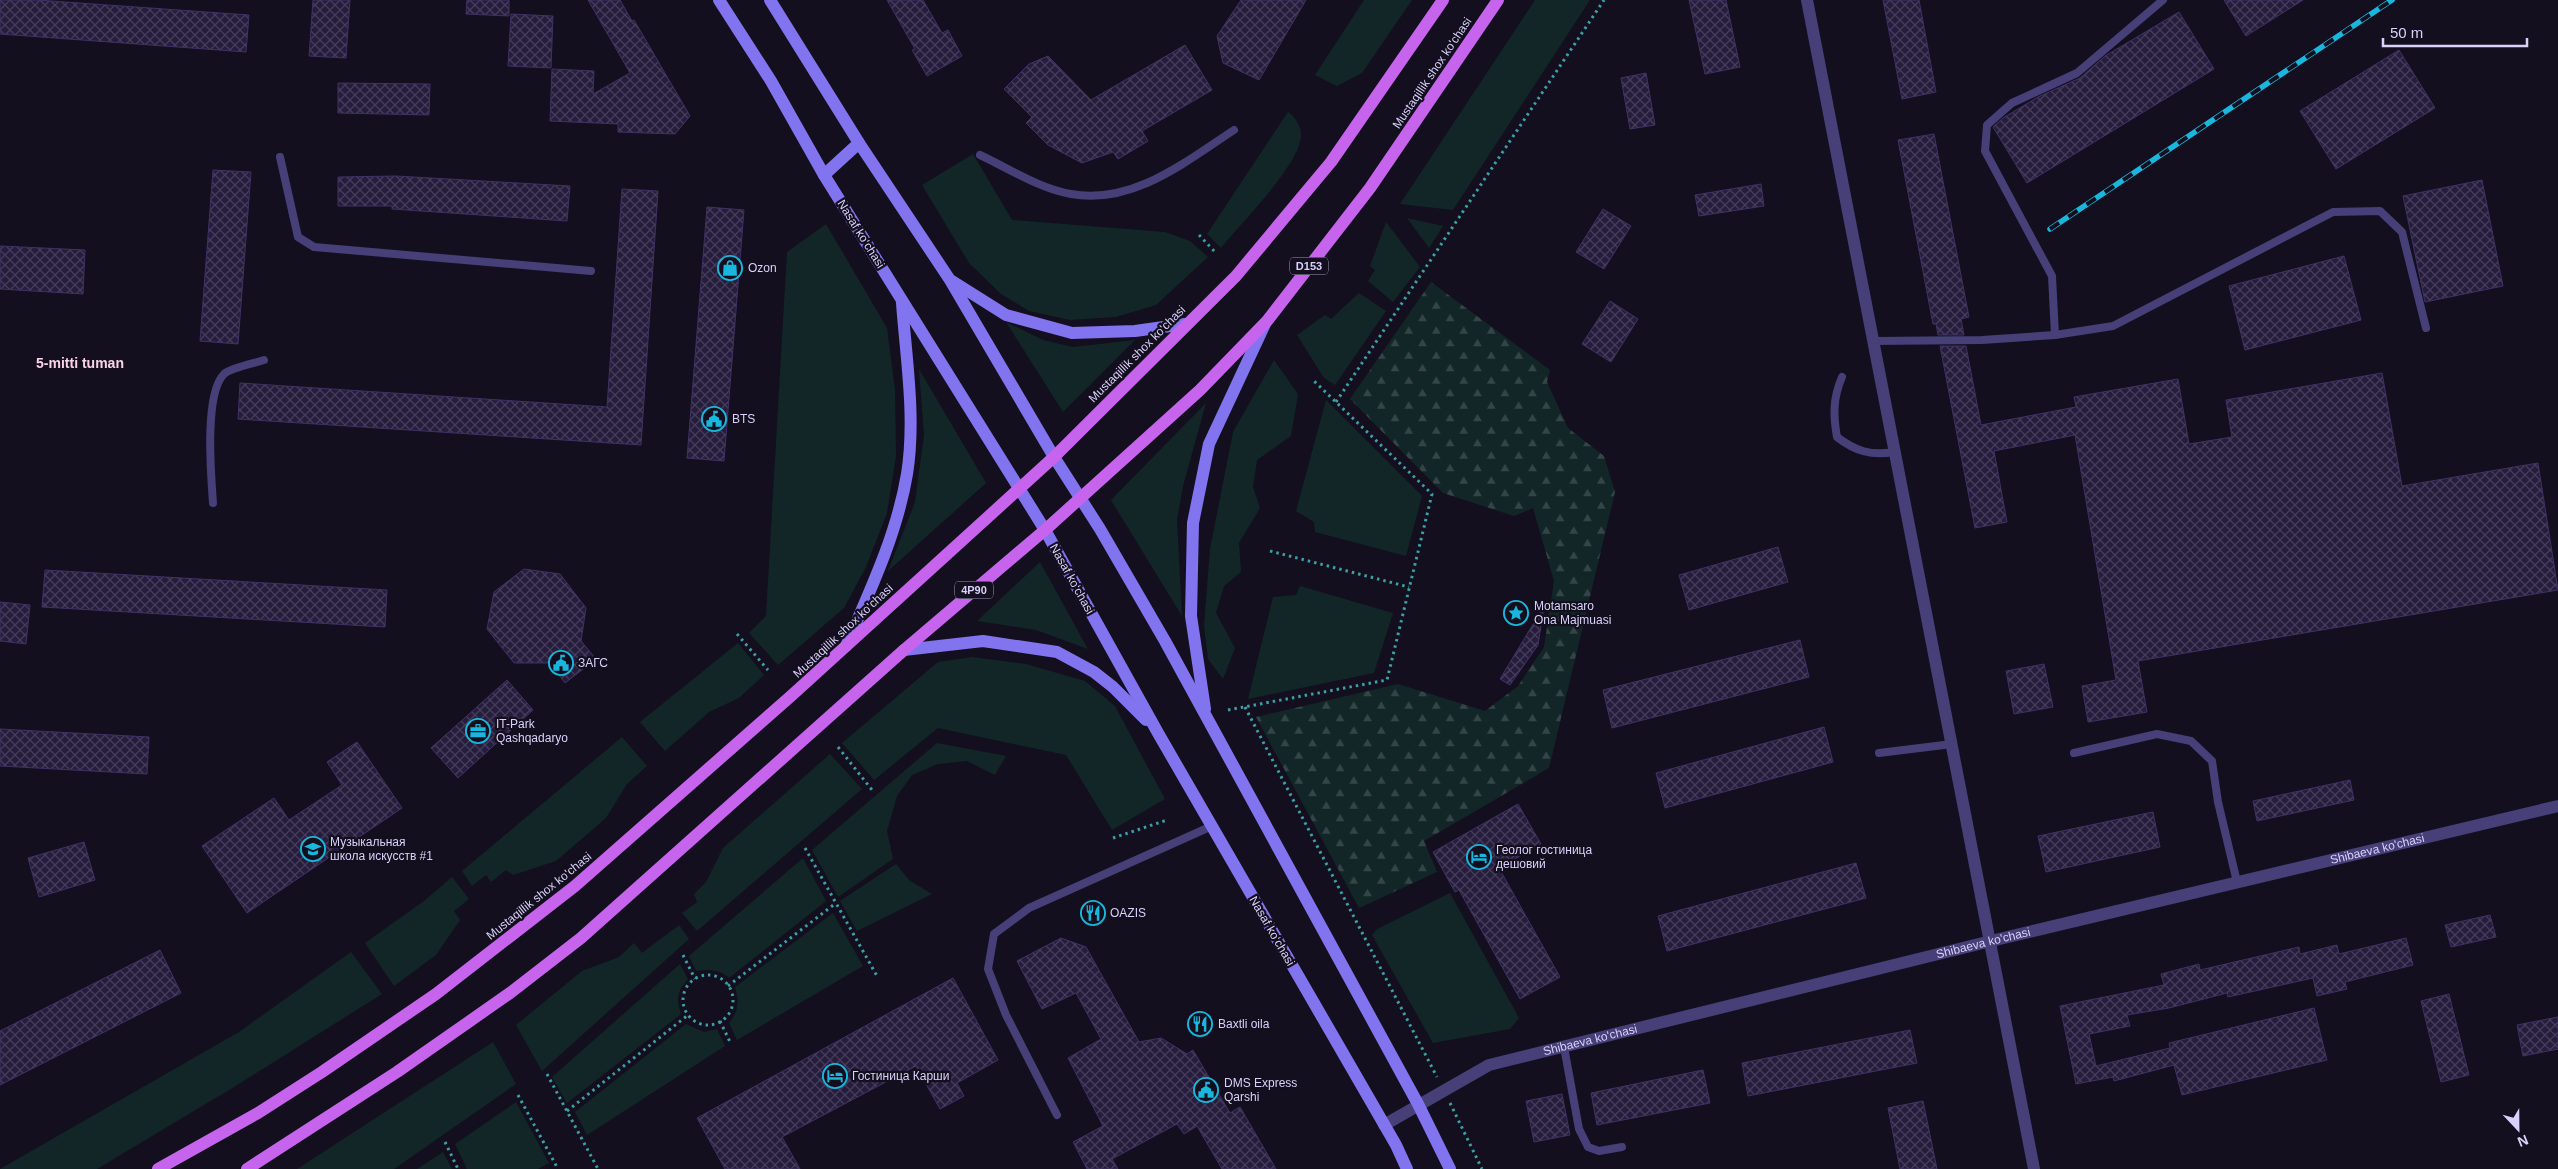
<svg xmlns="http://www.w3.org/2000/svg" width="2558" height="1169" font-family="Helvetica,sans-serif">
<defs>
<pattern id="forest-firs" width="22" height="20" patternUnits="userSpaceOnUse" patternTransform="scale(1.25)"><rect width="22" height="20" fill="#122627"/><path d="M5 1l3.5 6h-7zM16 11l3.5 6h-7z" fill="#344447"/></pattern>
<pattern id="building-cross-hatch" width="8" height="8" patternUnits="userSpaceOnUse" patternTransform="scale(1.25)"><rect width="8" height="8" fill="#261d3d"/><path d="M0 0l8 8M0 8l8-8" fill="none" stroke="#453d5a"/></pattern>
</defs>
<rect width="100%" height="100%" fill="#130f1e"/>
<!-- green -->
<g fill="#122627">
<path d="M1364 0H1412L1362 73 1337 86 1315 75Z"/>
<path d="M1535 0H1590L1453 210 1400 204Z"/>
<path d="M1288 112C1295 117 1301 125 1301 135 1301 164 1240 224 1221 248L1207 234Z"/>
<path d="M973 154 1012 220 1165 232 1190 241 1208 257 1156 305 1116 317 1070 320 1029 311 1001 294 969 263 922 185Z"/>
<path d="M1407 218 1443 226 1429 248Z"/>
<path d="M1386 222 1420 267 1393 302 1368 281 1375 270 1370 266Z"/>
<path d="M826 224 887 328 895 390 896 456 887 513 866 567 844 608 778 665 749 633 766 616 787 252Z"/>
<path d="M1359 293 1386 311 1335 385 1324 378 1297 335 1325 315 1331 319Z"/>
<path d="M1006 322 1043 340 1073 347 1135 340 1063 412Z"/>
<path d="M1274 360 1298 394 1291 436 1257 460 1253 487 1260 508 1239 543 1241 572 1224 586 1216 613 1235 648 1223 679 1208 659 1204 626 1210 549 1233 432Z"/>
<path d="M919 369 986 483 888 571 915 502 924 435Z"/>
<path d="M1326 400 1422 496 1406 556 1315 532 1314 522 1296 511Z"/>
<path d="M1206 403 1183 486 1177 520 1182 616 1111 500Z"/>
<path d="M1040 562 1088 649 1036 630 977 621Z"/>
<path d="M1300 586 1393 613 1374 673 1248 699 1273 597 1296 595Z"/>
<path d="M738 643 764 675 739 698 709 712 665 751 640 722Z"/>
<path d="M972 657 1026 664 1085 681 1115 706 1165 799 1112 830 1066 755 938 728 874 780 842 743 938 662Z"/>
<path d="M622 737 647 766 627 784 606 818 556 861 513 875 506 870 491 882 486 875 472 886 462 871Z"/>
<path d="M937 743 1006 756 995 775 967 761 938 764 912 775 897 796 887 831 893 859 838 897 812 850Z"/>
<path d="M830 754 862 789 697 931 682 913 697 902 694 894 706 882 723 848Z"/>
<path d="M803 858 826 901 729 978C719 969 709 969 696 971L689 956Z"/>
<path d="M896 864 909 880 932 894 857 931 840 901Z"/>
<path d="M452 877 469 899 454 911 460 920 436 955 394 986 365 943 424 901Z"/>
<path d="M1450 893 1519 1018 1510 1029 1433 1043 1372 935 1377 929Z"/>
<path d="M833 913 863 966 737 1040 729 1023C739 1011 739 1002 735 987Z"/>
<path d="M679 925 689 939 542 1071 516 1025 582 971 619 957 634 943 642 953Z"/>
<path d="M351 952 382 994 234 1087 97 1169H0L239 1032Z"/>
<path d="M680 964 688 979C677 991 676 999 681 1014L567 1103 552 1077Z"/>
<path d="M686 1024 704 1032 717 1029 725 1046 587 1135 575 1112Z"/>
<path d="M493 1042 516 1084 394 1169H297Z"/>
<path d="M516 1102 549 1163 538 1169H467L455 1144Z"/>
<path d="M443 1152 452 1169H417Z"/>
</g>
<!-- forest -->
<path fill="url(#forest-firs)" d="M1431 282 1550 370 1547 382 1568 428 1604 456 1615 492 1549 768 1424 841 1437 872 1359 908 1256 717 1398 684 1485 711 1518 686 1544 647 1554 581 1533 508 1514 516 1443 493 1350 399Z"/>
<!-- building -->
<g fill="url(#building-cross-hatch)" stroke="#413166">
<path d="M0 0H37L249 15 246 52 0 34Z"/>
<path d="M313 0H350L346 58 309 56Z"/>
<path d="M467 0H509V16L466 14Z"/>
<path d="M588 0H620L632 21 634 20 690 116 675 134 618 132V124L550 121 552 69 594 71 593 94 630 73Z"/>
<path d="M887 0H923L942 33 948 30 962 56 927 76 912 50 915 49Z"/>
<path d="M1241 0H1306L1259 80 1223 63 1217 36Z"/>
<path d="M1689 0H1726L1740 67 1705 74Z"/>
<path d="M1883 0H1919L1936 92 1902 99Z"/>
<path d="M2224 0H2303L2246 36Z"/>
<path d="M2179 12 2214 69 2027 183 1993 127 2003 118 2038 97 2080 78 2105 56Z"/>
<path d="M511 14 553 16 551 68 508 66Z"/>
<path d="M1185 45 1212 90 1142 131 1148 141 1118 159 1113 152 1082 163 1048 145 1026 123 1032 117 1004 89 1029 64 1048 56 1091 100Z"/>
<path d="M2399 50 2435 108 2336 169 2300 111Z"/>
<path d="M1646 73 1655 125 1630 129 1621 78Z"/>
<path d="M338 83 430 84 429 115 338 113Z"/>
<path d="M1934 134 1969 317 1961 319 1964 335H1938L1936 324H1933L1898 140Z"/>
<path d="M213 170 251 172 238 344 200 341Z"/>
<path d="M396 176 570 186 567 221 392 209V206H338V177Z"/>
<path d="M2482 180 2503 286 2425 302 2403 196Z"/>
<path d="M1761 184 1764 206 1699 216 1695 195Z"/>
<path d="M622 189 658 191 641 445 238 419 240 383 607 407Z"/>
<path d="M707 207 744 210 724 461 687 458Z"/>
<path d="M1603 209 1631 226 1604 269 1576 252Z"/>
<path d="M0 246 85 250 83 294 0 289Z"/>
<path d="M2344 256 2361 320 2245 350 2229 286Z"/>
<path d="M1610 301 1638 319 1611 362 1582 344Z"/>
<path d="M1940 346H1966L1981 425 2076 407 2074 397 2178 379 2189 444 2232 437 2226 400 2382 373 2402 486 2538 463 2558 590 2138 661 2147 712 2088 722 2082 686 2116 680 2075 435 1994 451 2007 522 1975 528Z"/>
<path d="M1778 547 1788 582 1689 610 1679 575Z"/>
<path d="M524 569 560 574 586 608 581 641 596 659 565 683 550 663H514L487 629 494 592Z"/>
<path d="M45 570 387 590 385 627 42 607Z"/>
<path d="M0 602 30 605 26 644 0 641Z"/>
<path d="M1544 606 1538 645 1510 685 1500 679Z"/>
<path d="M1800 640 1809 677 1612 728 1603 690Z"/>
<path d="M2044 664 2053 707 2014 714 2006 671Z"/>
<path d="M507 680 533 710 458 778 431 748Z"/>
<path d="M1824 727 1833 762 1665 808 1656 773Z"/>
<path d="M0 729 149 737 147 774 0 766Z"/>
<path d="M357 742 402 808 247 913 202 846 274 798 289 820 342 785 327 762Z"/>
<path d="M2350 780 2354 800 2257 821 2253 801Z"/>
<path d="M1518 804 1541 844 1499 868 1560 977 1520 999 1459 890 1455 892 1433 852Z"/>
<path d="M2153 812 2160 847 2046 872 2038 836Z"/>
<path d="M84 842 95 880 39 897 28 858Z"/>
<path d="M1856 863 1866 898 1667 951 1658 916Z"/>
<path d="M2490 915 2496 937 2451 947 2445 925Z"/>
<path d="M1061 938 1086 947 1139 1042 1161 1038 1187 1054 1193 1050 1230 1113 1240 1107 1276 1169H1222L1197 1126 1184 1134 1177 1124 1112 1159 1118 1169H1087L1073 1142 1103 1126 1068 1058 1101 1039 1076 993 1042 1009 1017 961Z"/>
<path d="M2406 938 2413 965 2345 982 2347 989 2317 996 2313 978 2228 997 2227 993 2169 1008 2127 1015 2130 1026 2089 1034 2096 1066 2170 1048 2169 1043 2314 1008 2327 1060 2182 1095 2174 1065 2114 1081 2113 1077 2076 1084 2060 1006 2164 985 2161 974 2199 964 2200 970 2299 947 2300 954 2337 945 2339 954Z"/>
<path d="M160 950 181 993 0 1085V1031Z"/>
<path d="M953 978 998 1060 957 1083 964 1096 940 1109 916 1066 782 1137 800 1169H725L697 1118Z"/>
<path d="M2449 994 2469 1075 2441 1082 2421 1001Z"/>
<path d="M2558 1017V1049L2523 1056 2517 1025Z"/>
<path d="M1910 1030 1917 1063 1748 1096 1742 1063Z"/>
<path d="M1703 1070 1710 1103 1597 1125 1591 1093Z"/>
<path d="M1562 1094 1570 1135 1534 1142 1526 1101Z"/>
<path d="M1923 1101 1937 1169H1900L1888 1108Z"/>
</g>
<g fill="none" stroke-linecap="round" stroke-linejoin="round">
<!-- path -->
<g stroke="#3ba0a4" stroke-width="3" stroke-dasharray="2.5 4" stroke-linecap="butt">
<path d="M1199 235 1216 253"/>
<path d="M1336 402 1604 0"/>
<path d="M1270 551 1409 587"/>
<path d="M737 634 768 670"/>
<path d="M1245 707 1437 1077"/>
<path d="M1228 710 1387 680 1432 494 1314 381"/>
<path d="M838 747 872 790"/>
<path d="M1113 838 1167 820"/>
<path d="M805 848 877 976"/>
<path d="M683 955 695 979"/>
<circle cx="708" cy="1000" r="25"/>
<path d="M728 986 836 903"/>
<path d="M720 1021 731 1044"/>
<path d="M547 1074 598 1169"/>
<path d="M518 1095 558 1169"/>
<path d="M1450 1103 1482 1169"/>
<path d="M567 1111 688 1015"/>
<path d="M445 1142 458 1169"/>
</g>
<!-- lane -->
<g stroke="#463f78" stroke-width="8">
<path d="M980 155C1008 168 1040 189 1071 194 1133 205 1185 162 1234 130"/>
<path d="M280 157 298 237 314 247 591 271"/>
<path d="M2055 335 2052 276 1985 151 1987 125 2012 103 2077 73 2163 0"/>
<path d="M1873 341 1982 340 2055 335 2113 326 2333 212 2380 211 2402 232 2426 328"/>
<path d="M1842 377C1833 398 1833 415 1837 437 1855 451 1871 456 1894 452"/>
<path d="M213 503C211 475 204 394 224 374 230 368 255 363 264 360"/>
<path d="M1879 753 1952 744"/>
<path d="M2074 753 2157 734 2191 741 2212 761 2218 802 2237 882"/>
<path d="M1564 1047 1579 1129 1588 1147 1599 1151 1622 1147"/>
<path d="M1057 1115 1006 1015 988 969 994 934 1029 908 1212 826"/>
</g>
<!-- street -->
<g stroke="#463f78" stroke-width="12">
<path d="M1807 0 2034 1169"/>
<path id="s1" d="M1384 1125 1489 1065 1991 941 2558 806"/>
</g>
<!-- secondary -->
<g stroke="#8273ef" stroke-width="12">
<path d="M719 0 771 81 824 175 1045 530 1158 733 1396 1145 1407 1169"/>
<path d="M770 0 859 143 950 280 1054 457 1100 529 1165 641 1418 1104 1450 1169"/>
<path d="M824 175 859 143"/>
<path d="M952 281 1006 315 1072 333 1135 331 1185 324"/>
<path d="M846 646C870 591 897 534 907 474 916 418 906 358 902 303"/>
<path d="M904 650 983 641 1057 652 1094 672 1113 687 1146 720"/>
<path d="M1205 709 1191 616 1193 523 1209 444 1265 324"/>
</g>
<!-- primary -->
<g stroke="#c764ed" stroke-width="12">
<path d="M158 1169 258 1113 322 1072 436 994 575 886 791 696 1054 457 1236 276 1331 162 1443 0"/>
<path d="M247 1169 397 1072 510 993 581 938 904 650 1045 530 1200 390 1267 321 1370 188 1498 0"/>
</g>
<defs>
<path id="rail" d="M2050 229 2392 0"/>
</defs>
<!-- rail casing -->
<use href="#rail" stroke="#19b7dd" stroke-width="5.5"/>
<!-- rail -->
<use href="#rail" stroke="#130f1e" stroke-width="4" stroke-dasharray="11" stroke-linecap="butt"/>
</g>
<!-- icons -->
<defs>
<symbol id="shop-ring" viewBox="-11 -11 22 22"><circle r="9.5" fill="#130f1e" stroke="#19b7dd" stroke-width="1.5"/><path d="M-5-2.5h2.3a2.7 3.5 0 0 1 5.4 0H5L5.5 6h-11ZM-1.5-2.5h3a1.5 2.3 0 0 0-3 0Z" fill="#19b7dd"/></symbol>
<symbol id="civic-ring" viewBox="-11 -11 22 22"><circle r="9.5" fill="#130f1e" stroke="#19b7dd" stroke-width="1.5"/><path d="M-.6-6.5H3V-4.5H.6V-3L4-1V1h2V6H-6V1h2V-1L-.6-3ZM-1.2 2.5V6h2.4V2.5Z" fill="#19b7dd"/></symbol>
<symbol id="sight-ring" viewBox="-11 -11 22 22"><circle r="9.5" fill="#130f1e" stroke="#19b7dd" stroke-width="1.5"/><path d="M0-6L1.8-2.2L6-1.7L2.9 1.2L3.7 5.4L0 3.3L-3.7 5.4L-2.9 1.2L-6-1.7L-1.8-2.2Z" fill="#19b7dd"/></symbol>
<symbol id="office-ring" viewBox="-11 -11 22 22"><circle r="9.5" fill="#130f1e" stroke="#19b7dd" stroke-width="1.5"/><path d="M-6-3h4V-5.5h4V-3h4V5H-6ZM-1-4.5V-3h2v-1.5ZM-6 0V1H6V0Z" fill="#19b7dd"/></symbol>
<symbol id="school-ring" viewBox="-11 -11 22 22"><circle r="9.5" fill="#130f1e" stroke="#19b7dd" stroke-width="1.5"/><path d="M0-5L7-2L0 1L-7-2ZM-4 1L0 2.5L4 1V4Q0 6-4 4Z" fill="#19b7dd"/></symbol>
<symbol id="hotel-ring" viewBox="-11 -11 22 22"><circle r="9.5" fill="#130f1e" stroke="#19b7dd" stroke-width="1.5"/><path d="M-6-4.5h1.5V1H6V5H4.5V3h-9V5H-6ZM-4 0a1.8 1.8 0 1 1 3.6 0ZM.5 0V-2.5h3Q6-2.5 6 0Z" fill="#19b7dd"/></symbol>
<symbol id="restaurant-ring" viewBox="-11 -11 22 22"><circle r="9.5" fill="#130f1e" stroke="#19b7dd" stroke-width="1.5"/><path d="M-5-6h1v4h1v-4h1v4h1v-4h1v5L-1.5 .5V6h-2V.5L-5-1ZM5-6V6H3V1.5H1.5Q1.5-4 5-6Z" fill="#19b7dd"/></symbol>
</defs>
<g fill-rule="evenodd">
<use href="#shop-ring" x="716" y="254" width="28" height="28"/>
<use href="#civic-ring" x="700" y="405" width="28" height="28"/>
<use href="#sight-ring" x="1502" y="599" width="28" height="28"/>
<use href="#civic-ring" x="547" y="649" width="28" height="28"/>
<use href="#office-ring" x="464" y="717" width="28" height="28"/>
<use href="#school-ring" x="299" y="835" width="28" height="28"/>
<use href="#hotel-ring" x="1465" y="843" width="28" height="28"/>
<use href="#restaurant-ring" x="1079" y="899" width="28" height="28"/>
<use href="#restaurant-ring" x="1186" y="1010" width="28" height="28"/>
<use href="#hotel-ring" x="821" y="1062" width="28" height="28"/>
<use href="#civic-ring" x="1192" y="1076" width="28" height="28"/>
</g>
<g text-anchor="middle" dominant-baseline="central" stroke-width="4.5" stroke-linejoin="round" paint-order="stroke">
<!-- shield labels -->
<g fill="#130f1e" stroke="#9e97b8" stroke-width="1">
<rect x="1290" y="257.5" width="38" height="17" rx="4"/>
<rect x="955" y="581.5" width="38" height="17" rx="4"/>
</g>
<g font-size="11" font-weight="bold" fill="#d9d1fa">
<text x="1309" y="266">D153</text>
<text x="974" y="590">4P90</text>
</g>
<!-- street labels -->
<g font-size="12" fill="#d9d1fa" stroke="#130f1e">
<text transform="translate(1432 73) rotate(-56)">Mustaqillik shox ko'chasi</text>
<text transform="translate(861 234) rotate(58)">Nasaf ko‘chasi</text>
<text transform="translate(1137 354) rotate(-45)">Mustaqillik shox ko'chasi</text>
<text transform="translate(1072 579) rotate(61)">Nasaf ko‘chasi</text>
<text transform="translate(843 631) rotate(-43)">Mustaqillik shox ko'chasi</text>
<text stroke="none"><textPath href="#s1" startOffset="1035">Shibaeva ko'chasi</textPath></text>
<text transform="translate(539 896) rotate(-39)">Mustaqillik shox ko'chasi</text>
<text transform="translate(1272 931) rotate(60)">Nasaf ko‘chasi</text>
<text stroke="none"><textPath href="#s1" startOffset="630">Shibaeva ko'chasi</textPath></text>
<text stroke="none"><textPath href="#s1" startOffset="225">Shibaeva ko'chasi</textPath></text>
</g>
<!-- poi labels -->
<g font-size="12" fill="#d9d1fa" stroke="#130f1e" text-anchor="start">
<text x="748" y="268">Ozon</text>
<text x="732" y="419">BTS</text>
<text x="1534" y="606">Motamsaro<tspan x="1534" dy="14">Ona Majmuasi</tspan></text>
<text x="578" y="663">ЗАГС</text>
<text x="496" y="724">IT-Park<tspan x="496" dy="14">Qashqadaryo</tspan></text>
<text x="330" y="842">Музыкальная<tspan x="330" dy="14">школа искусств #1</tspan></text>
<text x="1496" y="850">Геолог гостиница<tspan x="1496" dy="14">дешовий</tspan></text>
<text x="1110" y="913">OAZIS</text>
<text x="1218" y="1024">Baxtli oila</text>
<text x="852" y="1076">Гостиница Карши</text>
<text x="1224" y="1083">DMS Express<tspan x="1224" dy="14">Qarshi</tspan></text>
</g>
<!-- neighbourhood labels -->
<g font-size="14" font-weight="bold" fill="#fad3e8" stroke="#130f1e">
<text x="80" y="363">5-mitti tuman</text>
</g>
</g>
<!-- north arrow -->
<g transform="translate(2518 1129) rotate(158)" stroke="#130f1e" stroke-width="4" paint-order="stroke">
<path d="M0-4L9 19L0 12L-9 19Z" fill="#d9d1fa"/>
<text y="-8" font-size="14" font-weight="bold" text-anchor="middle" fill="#d9d1fa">N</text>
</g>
<!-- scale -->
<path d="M2383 38v8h144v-8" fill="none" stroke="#d9d1fa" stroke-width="2.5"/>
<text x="2390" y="38" font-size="15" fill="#d9d1fa" stroke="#130f1e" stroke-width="4" paint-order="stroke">50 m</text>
</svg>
